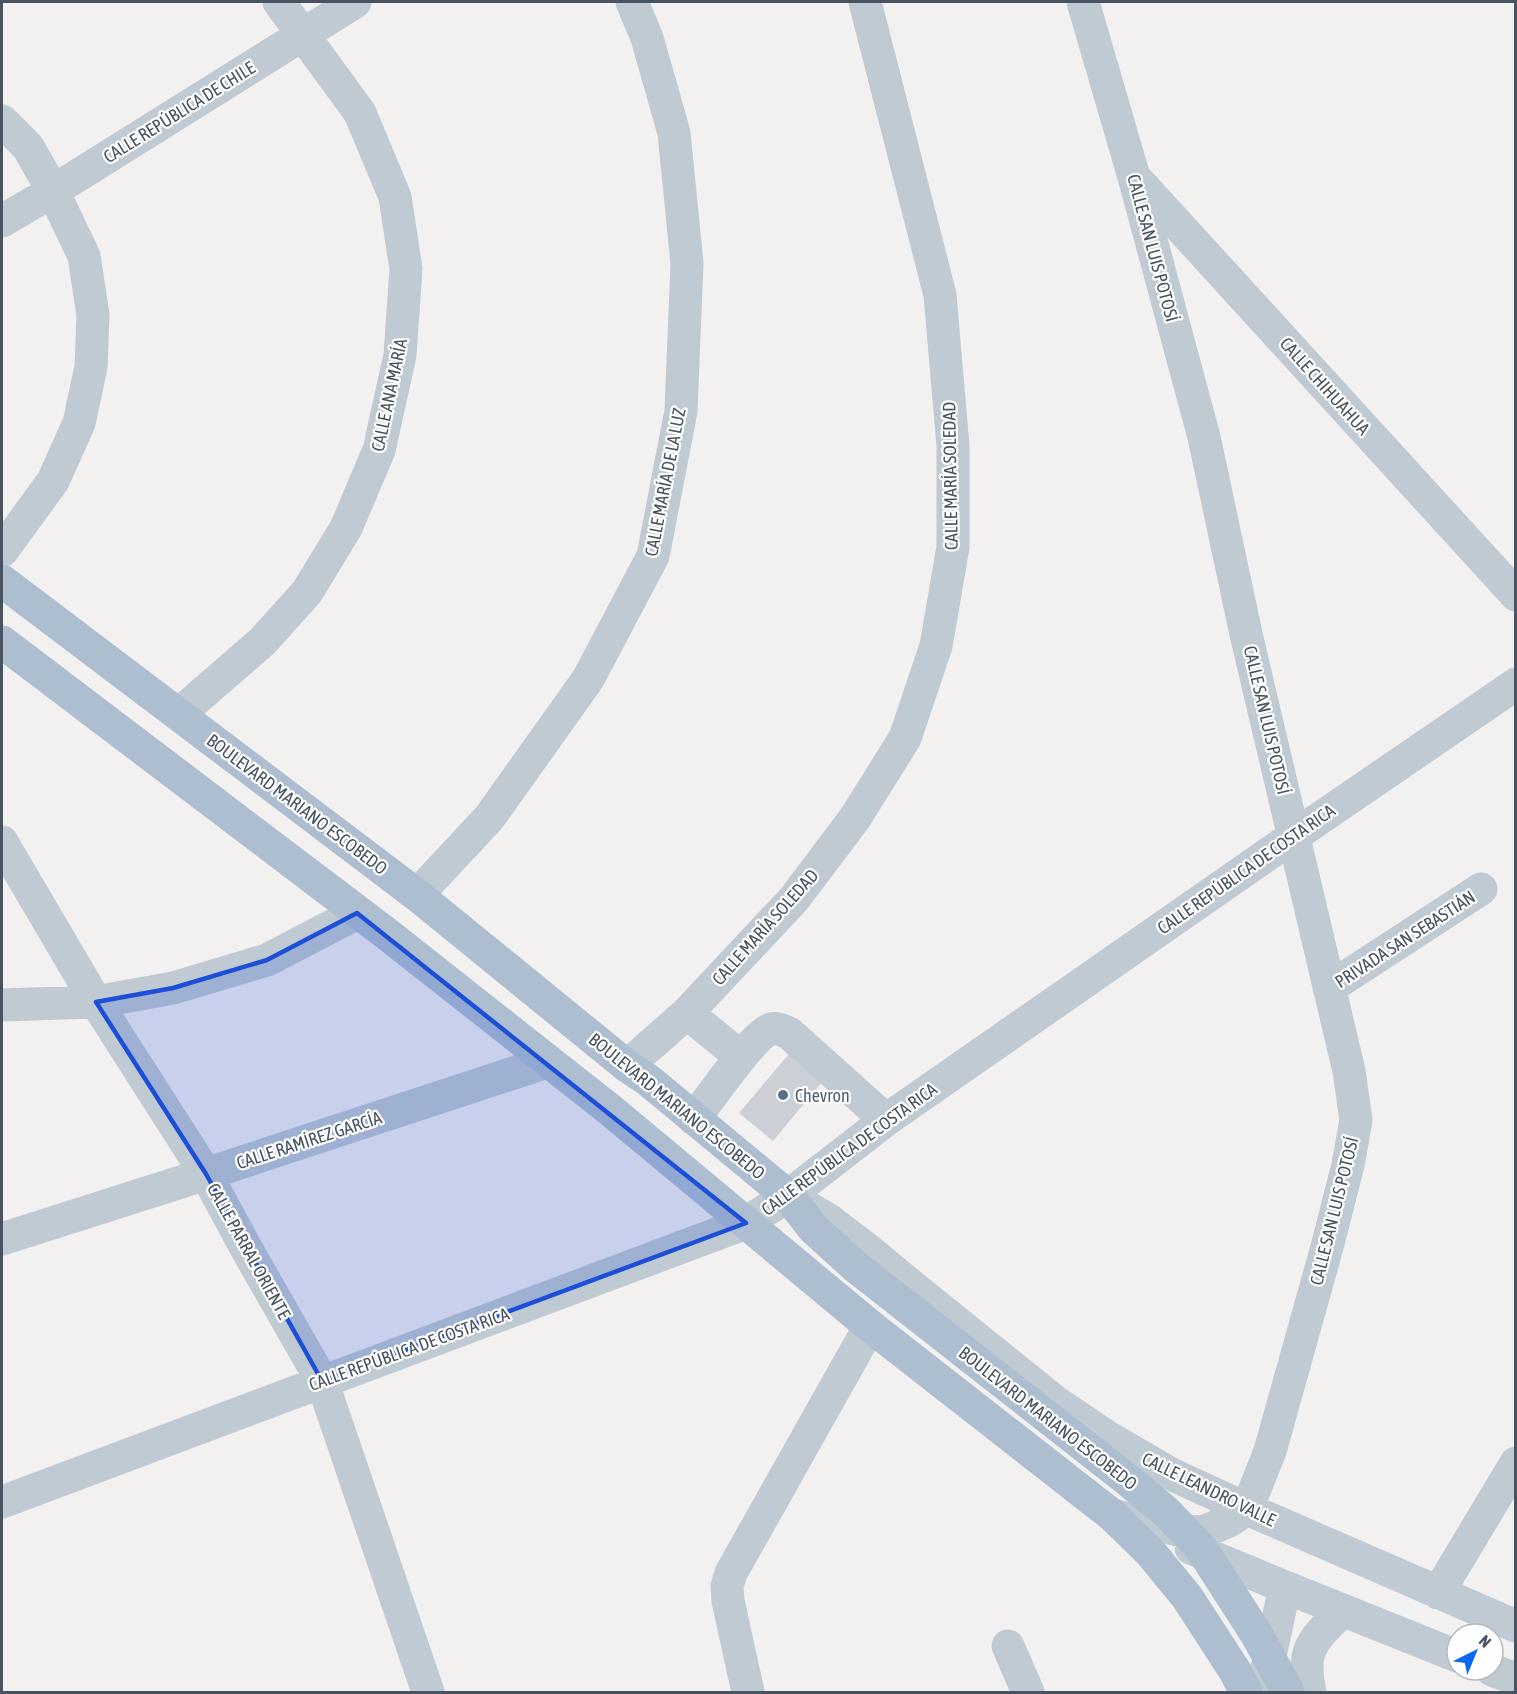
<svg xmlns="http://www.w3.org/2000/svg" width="1517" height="1694" font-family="'Asap Condensed',sans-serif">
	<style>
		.building { fill: #cccfd6 }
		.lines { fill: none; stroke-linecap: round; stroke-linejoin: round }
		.minor { stroke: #c0cad3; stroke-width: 33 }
		.major { stroke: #aebed1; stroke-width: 33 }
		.major-bridge { stroke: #aebed1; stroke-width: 33 }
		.marked { fill: #1d4ed8; fill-opacity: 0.2; stroke: #1d4ed8; stroke-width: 4.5; stroke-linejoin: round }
		.service-dot { fill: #5c6f8a; stroke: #fff; stroke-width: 2 }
		.labels { text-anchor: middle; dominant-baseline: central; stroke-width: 4.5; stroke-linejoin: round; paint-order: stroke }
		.street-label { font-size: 18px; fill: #475360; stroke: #fff }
		.service-label { font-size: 18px; fill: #4e5e75; stroke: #fff; text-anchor: start }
	</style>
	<rect width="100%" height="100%" fill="#f3f0f0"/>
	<path class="building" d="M 794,1048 L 827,1076 L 773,1141 L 739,1113 Z"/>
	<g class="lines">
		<path class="minor" d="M 1083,2 L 1134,177 L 1204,437 L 1246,634 L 1349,1071 L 1356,1120 L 1348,1165 L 1327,1247 L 1270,1451 L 1247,1509 L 1229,1521 L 1203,1532 L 1182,1531 L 1112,1515
			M 2,121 L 28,147 L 53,191 L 84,256 L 93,315 L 91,367 L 79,423 L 53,481 L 2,551
			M 1139,182 L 1516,595
			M 2,221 L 53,191 L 355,2
			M 179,714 L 263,641 L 307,592 L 346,528 L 379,450 L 400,355 L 406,269 L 395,197 L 360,113 L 279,2
			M 2,842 L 96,1002 L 206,1174 L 246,1248 L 322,1381 L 428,1692
			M 417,895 L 489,818 L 588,679 L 653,556 L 681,411 L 687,263 L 674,133 L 647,38 L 632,2
			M 1329,988 L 1481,889
			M 2,1005 L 96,1002 L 173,988 L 267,960 L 357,913
			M 687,1013 L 741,1057
			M 627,1066 L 687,1013 L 794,899 L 855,818 L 905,738 L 936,646 L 953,547 L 953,446 L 940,295 L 865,2
			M 694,1119 C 707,1102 754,1034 771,1029 C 777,1027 783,1031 789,1033 L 886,1120
			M 790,1197 L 829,1220 L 867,1249 L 914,1288 L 1057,1403 L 1106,1436 L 1171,1474 L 1247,1509 L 1516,1626
			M 2,1239 L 206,1174 L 547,1062
			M 2,1502 L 746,1223 L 788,1196 L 886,1120 L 1294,836 L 1516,684
			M 1191,1548 L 1285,1587 L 1457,1656
			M 1438,1593 L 1516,1463
			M 1008,1646 L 1028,1692
			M 1492,1670 L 1516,1679
			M 748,1692 L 728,1601 L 727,1586 L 731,1573 L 870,1326
			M 1257,1692 L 1268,1665 L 1285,1587
			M 1310,1692 C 1300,1649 1314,1639 1343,1610"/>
		<path class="major" d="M 2,581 L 417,895 L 627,1066 L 648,1080 L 788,1196 L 814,1229 L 856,1267
			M 2,642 L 387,934 L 609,1109 L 870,1326 L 1112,1515 L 1150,1552 L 1187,1597 L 1235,1671 L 1246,1692"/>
		<path class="major-bridge" d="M 856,1267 L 1129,1481 L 1166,1512 L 1201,1548 L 1257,1635 L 1288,1692"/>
	</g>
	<path class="marked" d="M 357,913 L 746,1223 L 322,1381 L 206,1174 L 96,1002 L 173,988 L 267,960 Z"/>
	<circle class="service-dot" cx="783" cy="1095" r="6"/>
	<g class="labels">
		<g class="street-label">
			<text transform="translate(179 112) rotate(-32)">CALLE REPÚBLICA DE CHILE</text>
			<text transform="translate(1153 248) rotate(75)">CALLE SAN LUIS POTOSÍ</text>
			<text transform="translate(1325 386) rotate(48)">CALLE CHIHUAHUA</text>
			<text transform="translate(389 395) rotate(-78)">CALLE ANA MARÍA</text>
			<text transform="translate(950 476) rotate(-91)">CALLE MARÍA SOLEDAD</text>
			<text transform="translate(665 482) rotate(-79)">CALLE MARÍA DE LA LUZ</text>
			<text transform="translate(1267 720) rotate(77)">CALLE SAN LUIS POTOSÍ</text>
			<text transform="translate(297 804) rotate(37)">BOULEVARD MARIANO ESCOBEDO</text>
			<text transform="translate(1246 869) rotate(-35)">CALLE REPÚBLICA DE COSTA RICA</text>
			<text transform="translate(765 927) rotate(-48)">CALLE MARÍA SOLEDAD</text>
			<text transform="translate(1405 939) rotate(-33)">PRIVADA SAN SEBASTIÁN</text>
			<text transform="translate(677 1106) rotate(39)">BOULEVARD MARIANO ESCOBEDO</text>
			<text transform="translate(309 1140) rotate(-18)">CALLE RAMÍREZ GARCÍA</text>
			<text transform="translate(849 1149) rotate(-36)">CALLE REPÚBLICA DE COSTA RICA</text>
			<text transform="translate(1334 1211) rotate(-76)">CALLE SAN LUIS POTOSÍ</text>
			<text transform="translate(249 1251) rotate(61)">CALLE PARRAL ORIENTE</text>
			<text transform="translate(409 1349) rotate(-20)">CALLE REPÚBLICA DE COSTA RICA</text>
			<text transform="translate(1048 1418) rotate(38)">BOULEVARD MARIANO ESCOBEDO</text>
			<text transform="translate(1209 1489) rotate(26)">CALLE LEANDRO VALLE</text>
		</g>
		<g class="service-label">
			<text x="795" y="1095">Chevron</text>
		</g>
	</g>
	<rect width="1517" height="1694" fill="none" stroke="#475360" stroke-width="6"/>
	<g transform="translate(1475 1652) rotate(43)"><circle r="28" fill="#ffffff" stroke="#b5babf" stroke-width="1.5"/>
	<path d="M0-4.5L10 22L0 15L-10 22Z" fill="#0a67f4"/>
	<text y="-9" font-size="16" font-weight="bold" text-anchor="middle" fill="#475360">N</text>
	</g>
</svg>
